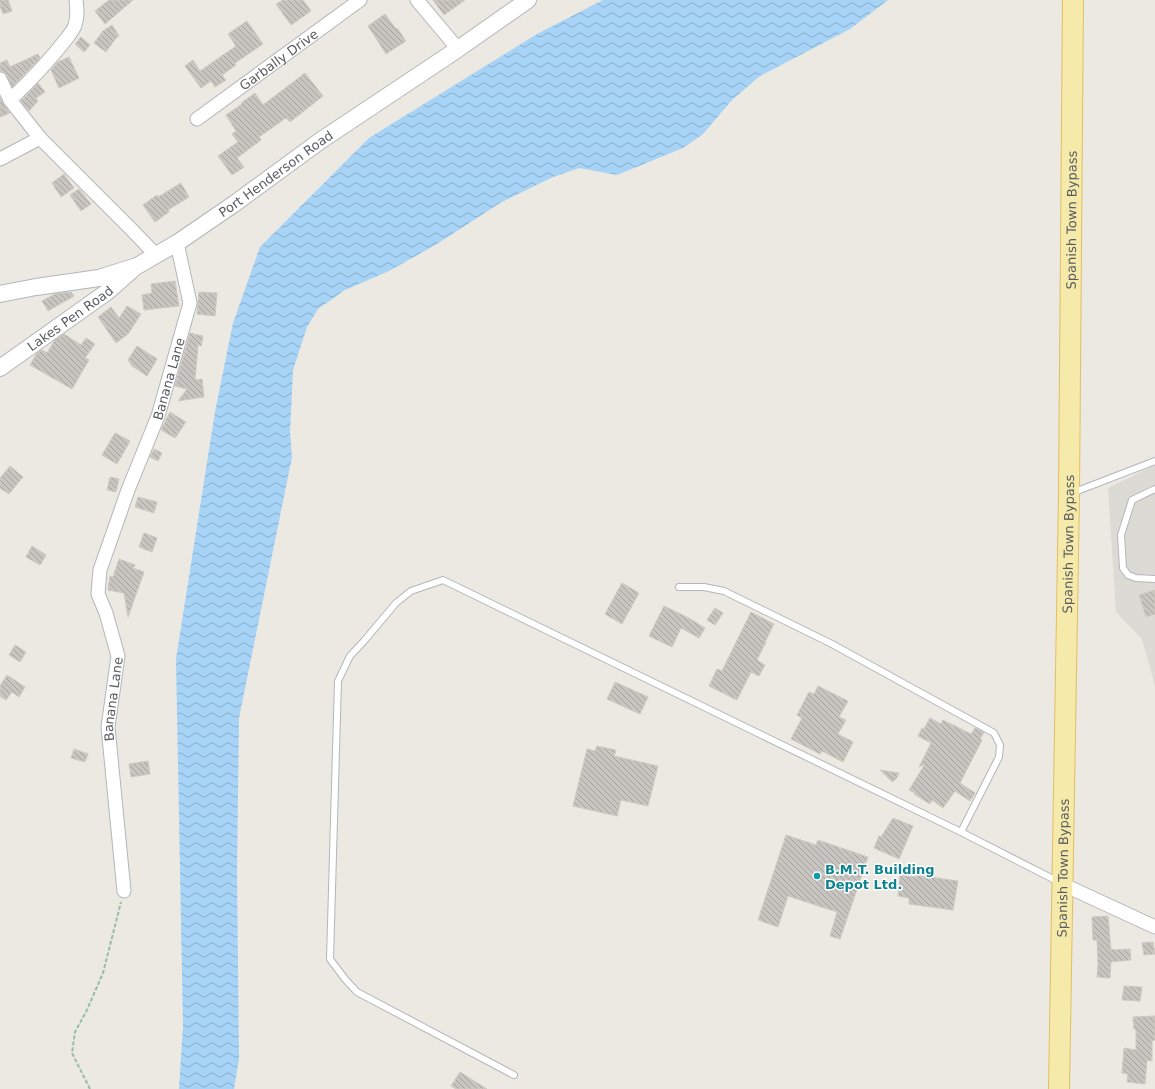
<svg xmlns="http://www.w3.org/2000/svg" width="1155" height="1089" font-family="'DejaVu Sans',sans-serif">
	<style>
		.industrial { fill: #dcdad5 }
		.water { fill: url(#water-waves) }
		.building { fill: url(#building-back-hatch); stroke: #cfcac0 }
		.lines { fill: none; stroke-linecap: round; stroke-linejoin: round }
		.service-casing { stroke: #b3b6ba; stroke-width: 8 }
		.minor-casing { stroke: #b3b6ba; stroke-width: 15 }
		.tertiary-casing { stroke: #b3b6ba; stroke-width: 18 }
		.primary-casing { stroke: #e2bf62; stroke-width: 22 }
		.path { stroke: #98bea3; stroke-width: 2; stroke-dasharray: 4 2; stroke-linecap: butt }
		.service { stroke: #fff; stroke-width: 6 }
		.minor { stroke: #fff; stroke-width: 13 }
		.tertiary { stroke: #fff; stroke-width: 16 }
		.primary { stroke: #f6eaaa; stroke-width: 20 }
		.culture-dot { fill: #0f9aa8; stroke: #fff; stroke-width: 1.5 }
		.labels { text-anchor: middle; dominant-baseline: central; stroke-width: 3; stroke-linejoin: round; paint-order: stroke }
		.street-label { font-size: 13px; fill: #595c60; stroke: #fff }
		.culture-label { font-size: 13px; font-weight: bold; fill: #0d838f; stroke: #fff; text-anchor: start }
	</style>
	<defs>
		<pattern id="water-waves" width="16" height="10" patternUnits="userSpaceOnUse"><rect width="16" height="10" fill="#a6d3f6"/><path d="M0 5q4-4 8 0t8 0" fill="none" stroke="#8aaecb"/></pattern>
		<pattern id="building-back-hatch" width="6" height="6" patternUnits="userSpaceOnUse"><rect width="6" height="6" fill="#c8c5c0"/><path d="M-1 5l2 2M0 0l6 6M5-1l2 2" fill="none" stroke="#a5a39f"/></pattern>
	</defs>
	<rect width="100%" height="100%" fill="#ebe9e1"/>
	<path class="industrial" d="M 1155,465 L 1155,686 L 1142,639 L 1116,612 L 1108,488 Z"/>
	<path class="water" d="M 603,0 L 888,0 L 850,29 L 760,76 L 732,100 L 703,134 L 683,148 L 617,175 L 579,168 L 553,177 L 500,203 L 437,244 L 389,271 L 345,290 L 318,309 L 307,327 L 293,370 L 290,432 L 292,457 L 239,718 L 237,872 L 239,1059 L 234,1089 L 179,1089 L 183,1026 L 176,659 L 215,412 L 233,323 L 260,247 L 369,138 L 537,34 Z"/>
	<path class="building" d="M 0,0 L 8,0 L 12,11 L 3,14 L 0,6 Z
		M 109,0 L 133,0 L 105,24 L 95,11 Z
		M 283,0 L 303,0 L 311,11 L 291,25 L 276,4 Z
		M 433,0 L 465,0 L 444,15 Z
		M 385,14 L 396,29 L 397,28 L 406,41 L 386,54 L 368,26 Z
		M 247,21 L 263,44 L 235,63 L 236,65 L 222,75 L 226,80 L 215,87 L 211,81 L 201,88 L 185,66 L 193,60 L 200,71 L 236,46 L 228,34 Z
		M 112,25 L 119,36 L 116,38 L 106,52 L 94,43 L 103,31 Z
		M 81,37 L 90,45 L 84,52 L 75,44 Z
		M 38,54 L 40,58 L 12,87 L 7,75 L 4,72 L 0,71 L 0,63 L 7,60 L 10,67 Z
		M 69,57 L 79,78 L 59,88 L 51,70 L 58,62 Z
		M 305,73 L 323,96 L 290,122 L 286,118 L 259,137 L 261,140 L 237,158 L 244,167 L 232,175 L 218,156 L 238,142 L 232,134 L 236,131 L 226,115 L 242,104 L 241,103 L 255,93 L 263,105 Z
		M 38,83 L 45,92 L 36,98 L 38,101 L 29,111 L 21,101 Z
		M 0,98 L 4,105 L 10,113 L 0,117 Z
		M 64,174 L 74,188 L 61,197 L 52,183 Z
		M 181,183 L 189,197 L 168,210 L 169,212 L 155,222 L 143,205 L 157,195 L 158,197 Z
		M 79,189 L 91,204 L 81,211 L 70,195 Z
		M 175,281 L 179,306 L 144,310 L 142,295 L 152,293 L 151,284 Z
		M 71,292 L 74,296 L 48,311 L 42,301 L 55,294 Z
		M 199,292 L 217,293 L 215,316 L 197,314 Z
		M 127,306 L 141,314 L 128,334 L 116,343 L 98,317 L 111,307 L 119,318 Z
		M 190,333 L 203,336 L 201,346 L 198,345 L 195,380 L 202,379 L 204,397 L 178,401 L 187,389 L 175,386 Z
		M 64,334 L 81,345 L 86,338 L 95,344 L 85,358 L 89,360 L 72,389 L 30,365 L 37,353 L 42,350 L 47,353 L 55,340 Z
		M 137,346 L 157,359 L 147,376 L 132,366 L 128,360 Z
		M 170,412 L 186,422 L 175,438 L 161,430 Z
		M 115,433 L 130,441 L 117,464 L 102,455 Z
		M 154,449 L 162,453 L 158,461 L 150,457 Z
		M 10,466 L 23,477 L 9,494 L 0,488 L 0,478 Z
		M 110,477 L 119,479 L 116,492 L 107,490 Z
		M 138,497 L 157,502 L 154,513 L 135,507 Z
		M 144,533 L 157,538 L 152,552 L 139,547 Z
		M 32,546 L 46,555 L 40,565 L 26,557 Z
		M 119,559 L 135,565 L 133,568 L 144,572 L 128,617 L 124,593 L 108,590 L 110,576 L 113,577 Z
		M 622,583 L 639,593 L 622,624 L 605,614 Z
		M 1155,590 L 1155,614 L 1146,617 L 1139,595 Z
		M 664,606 L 687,617 L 705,628 L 699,638 L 681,628 L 672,647 L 649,636 Z
		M 715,608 L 723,613 L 715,625 L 707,620 Z
		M 751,612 L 774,624 L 765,642 L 766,642 L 757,660 L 765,665 L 759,676 L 751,672 L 737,700 L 709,686 L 717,669 L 722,671 Z
		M 15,645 L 26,652 L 20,662 L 9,655 Z
		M 7,675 L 25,687 L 19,697 L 12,692 L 6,700 L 0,696 L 0,686 Z
		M 615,682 L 648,697 L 640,714 L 607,699 Z
		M 818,686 L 848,701 L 839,717 L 846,720 L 838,734 L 853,742 L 843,762 L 822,751 L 820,754 L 791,739 L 802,718 L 797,715 L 809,692 L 814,694 Z
		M 930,718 L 941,724 L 943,720 L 971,734 L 975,728 L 984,732 L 980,739 L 982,740 L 960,783 L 975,793 L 970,801 L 955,791 L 943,808 L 932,800 L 930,804 L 914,794 L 915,793 L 909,790 L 925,764 L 919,767 L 931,743 L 918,736 L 922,728 L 924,729 Z
		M 597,746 L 616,750 L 614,756 L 658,766 L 648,806 L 621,800 L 617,816 L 573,806 L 587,749 L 595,751 Z
		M 74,749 L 88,754 L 85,762 L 71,758 Z
		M 148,761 L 150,774 L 131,777 L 129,764 Z
		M 880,770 L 899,773 L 896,779 L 892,782 Z
		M 893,818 L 913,826 L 899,859 L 874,848 L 879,836 L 881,837 Z
		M 786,835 L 816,845 L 818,840 L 868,857 L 840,939 L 830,936 L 837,912 L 788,896 L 778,927 L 758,920 Z
		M 900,875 L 916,877 L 916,875 L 958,881 L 953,910 L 909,904 L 909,898 L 898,896 Z
		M 1108,916 L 1111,950 L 1112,949 L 1113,950 L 1130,949 L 1131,960 L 1111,962 L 1110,978 L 1097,977 L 1098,965 L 1097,940 L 1093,940 L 1092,917 Z
		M 1153,942 L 1155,954 L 1144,955 L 1142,943 Z
		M 1124,986 L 1142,987 L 1140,1001 L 1122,1000 Z
		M 1155,1016 L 1155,1040 L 1152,1041 L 1152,1061 L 1147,1060 L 1145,1084 L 1127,1082 L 1128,1074 L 1122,1073 L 1124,1048 L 1136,1050 L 1136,1029 L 1134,1029 L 1133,1017 Z
		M 460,1072 L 487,1089 L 456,1089 L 451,1086 Z"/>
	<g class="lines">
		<g class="service-casing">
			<path id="service" d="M 1155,489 L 1132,500 L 1121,535 L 1123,568 L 1128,575 L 1136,578 L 1155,579
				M 1072,493 L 1155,461
				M 679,587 L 704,587 L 724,591 L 832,644 L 994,733 L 1000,745 L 999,757 L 961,832
				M 514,1075 L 357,992 L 345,979 L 330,959 L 338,681 L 350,656 L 364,641 L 396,603 L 411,591 L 443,580 L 961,832 L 1059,882"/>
		</g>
		<g class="minor-casing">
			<g id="minor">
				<path d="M 417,0 L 458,49"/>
				<path d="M 0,79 L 10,100 L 40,138 L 130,228 L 156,255"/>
				<path d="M 10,100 C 30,81 50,60 67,38 C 70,34 74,29 75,25 C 78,16 77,9 76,0"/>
				<path id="s1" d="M 197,119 L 360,0"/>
				<path d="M 0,159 L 40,138"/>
				<path d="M 1062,884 L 1155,927"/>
				<path id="s2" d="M 124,891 L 108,727 L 118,656 L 106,613 L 98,594 L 100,570 L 128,490 L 158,416 L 190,303 L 177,243"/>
			</g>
		</g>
		<g class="tertiary-casing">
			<g id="tertiary">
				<path id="s3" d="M 0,294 L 36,287 L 99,278 L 137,266 L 177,243 L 234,204 L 320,141 L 458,49 L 528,0"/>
				<path id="s4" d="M 0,368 L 107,292 L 132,270"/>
			</g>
		</g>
		<g class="primary-casing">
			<g id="primary">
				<path id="s5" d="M 1059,1089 L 1069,494 L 1073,0"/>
			</g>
		</g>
		<path class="path" d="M 90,1089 L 72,1053 L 75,1032 L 86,1012 L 103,973 L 121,902"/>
		<use href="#service" class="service"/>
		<use href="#minor" class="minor"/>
		<use href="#tertiary" class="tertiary"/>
		<use href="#primary" class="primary"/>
	</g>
	<circle class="culture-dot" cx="817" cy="876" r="4"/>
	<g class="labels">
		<g class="street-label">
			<text stroke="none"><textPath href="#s1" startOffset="101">Garbally Drive</textPath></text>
			<text stroke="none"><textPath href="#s3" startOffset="307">Port Henderson Road</textPath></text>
			<text stroke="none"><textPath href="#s5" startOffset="869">Spanish Town Bypass</textPath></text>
			<text stroke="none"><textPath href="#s4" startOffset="86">Lakes Pen Road</textPath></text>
			<text stroke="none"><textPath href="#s2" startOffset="529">Banana Lane</textPath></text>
			<text stroke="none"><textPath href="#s5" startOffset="545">Spanish Town Bypass</textPath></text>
			<text stroke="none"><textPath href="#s2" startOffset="193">Banana Lane</textPath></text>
			<text stroke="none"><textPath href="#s5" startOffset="221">Spanish Town Bypass</textPath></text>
		</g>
		<g class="culture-label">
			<text x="825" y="869">B.M.T. Building<tspan x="825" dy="15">Depot Ltd.</tspan></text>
		</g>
	</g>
</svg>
